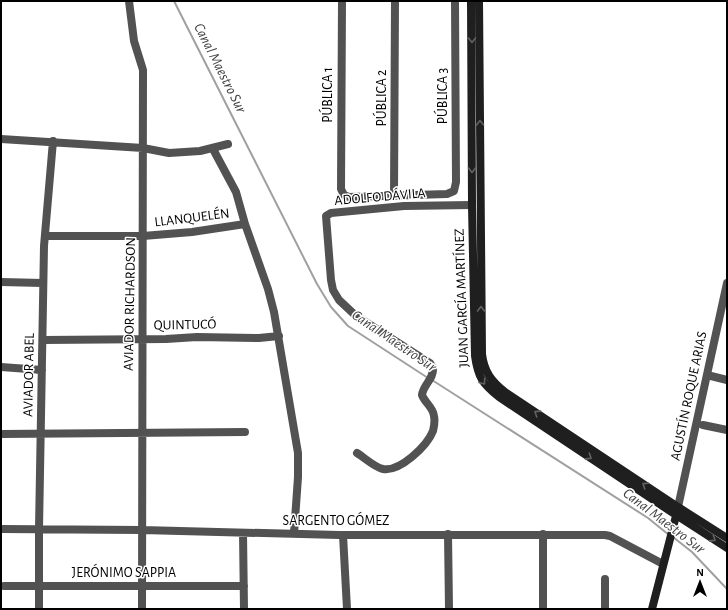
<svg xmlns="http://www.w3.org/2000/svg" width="728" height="610" font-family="'Alegreya Sans',sans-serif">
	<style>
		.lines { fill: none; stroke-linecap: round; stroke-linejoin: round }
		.stream { stroke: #a0a0a0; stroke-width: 2 }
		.street { stroke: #525252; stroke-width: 8 }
		.secondary { stroke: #1f1f1f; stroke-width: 8 }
		.oneway { stroke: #626262 }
		.labels { text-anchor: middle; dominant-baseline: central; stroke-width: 3; stroke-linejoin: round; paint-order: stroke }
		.street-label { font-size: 14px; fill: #000; stroke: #fff }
		.water-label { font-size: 15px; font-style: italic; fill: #414141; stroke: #fff }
	</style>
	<rect width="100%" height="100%" fill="#fff"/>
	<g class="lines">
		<path class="stream" d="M 174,1 L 317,284 L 331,307 L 348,326 L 428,378
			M 432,380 L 648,518 L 669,535
			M 673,537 L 692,552 L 727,589"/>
		<path class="street" d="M 129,1 L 134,41 L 143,70 L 142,609
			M 342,1 L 341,189 L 344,195 L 349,197 L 447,194 L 454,191 L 456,182 L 455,1
			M 1,139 L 143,148 L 169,153 L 200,151 L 228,144
			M 213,149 L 236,192 L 245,224 L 268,289 L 274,312 L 298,453 L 298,477 L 294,534
			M 394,196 L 395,1
			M 45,236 L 143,236 L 192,232 L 245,224
			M 1,282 L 43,283
			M 43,340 L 166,339 L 197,337 L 259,338 L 279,336
			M 1,367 L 42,370
			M 707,375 L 727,380
			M 703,425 L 727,430
			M 1,434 L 245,432
			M 357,453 C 365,458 374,467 383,469 C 400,472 427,446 433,431 C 434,427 435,421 434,416 C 433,407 425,403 422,395 C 423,385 434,379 433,368 L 430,363 L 355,315 L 339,300 L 333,290 L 331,280 L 326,216 L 331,213 L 404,206 L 472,205
			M 678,507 L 727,283
			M 1,529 L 142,530 L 339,535 L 605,535 L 610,536 L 663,564
			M 243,533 L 244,609
			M 448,534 L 449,609
			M 543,534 L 543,609
			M 343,535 L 347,609
			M 4,586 L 244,586
			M 39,609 L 39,529 L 44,246 L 53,141
			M 605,609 L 605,579"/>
		<path class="secondary" d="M 471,1 L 472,205 L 475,356 C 478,378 483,384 499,397 L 676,515 L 727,548
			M 479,1 L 482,354 C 484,372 492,382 505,392 L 678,507 L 727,538
			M 652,609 L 677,512"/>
	</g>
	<defs><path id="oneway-chevron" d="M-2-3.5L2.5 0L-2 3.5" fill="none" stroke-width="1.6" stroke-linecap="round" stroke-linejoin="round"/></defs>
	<g class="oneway">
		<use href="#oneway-chevron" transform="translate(472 40) rotate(90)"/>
		<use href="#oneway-chevron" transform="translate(480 123) rotate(-91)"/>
		<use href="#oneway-chevron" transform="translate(472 170) rotate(90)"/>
		<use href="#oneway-chevron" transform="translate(481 309) rotate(-91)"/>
		<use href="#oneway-chevron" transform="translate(483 382) rotate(54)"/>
		<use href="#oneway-chevron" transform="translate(537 413) rotate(-147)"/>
		<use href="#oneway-chevron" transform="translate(589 457) rotate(33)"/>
		<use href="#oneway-chevron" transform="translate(645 485) rotate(-146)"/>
		<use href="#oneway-chevron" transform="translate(713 539) rotate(33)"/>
	</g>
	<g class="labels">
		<g class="street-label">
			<text transform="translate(328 95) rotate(-90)">PÚBLICA 1</text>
			<text transform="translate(443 96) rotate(-90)">PÚBLICA 3</text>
			<text transform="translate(382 98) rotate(-90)">PÚBLICA 2</text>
			<text transform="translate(380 197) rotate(-5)">ADOLFO DÁVILA</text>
			<text transform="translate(192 218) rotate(-7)">LLANQUELÉN</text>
			<text transform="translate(462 298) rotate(-92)">JUAN GARCÍA MARTÍNEZ</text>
			<text transform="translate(130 304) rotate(-89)">AVIADOR RICHARDSON</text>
			<text transform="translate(185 325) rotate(-1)">QUINTUCÓ</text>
			<text transform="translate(29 375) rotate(-89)">AVIADOR ABEL</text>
			<text transform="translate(689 396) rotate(-78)">AGUSTÍN ROQUE ARIAS</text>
			<text x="336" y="521">SARGENTO GÓMEZ</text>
			<text x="124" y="573">JERÓNIMO SAPPIA</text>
		</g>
		<g class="water-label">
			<text transform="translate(220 68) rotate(63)">Canal Maestro Sur</text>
			<text transform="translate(394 341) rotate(34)">Canal Maestro Sur</text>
			<text transform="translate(664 521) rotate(37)">Canal Maestro Sur</text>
		</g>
	</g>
	<rect width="728" height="610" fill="none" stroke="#000000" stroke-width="4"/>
	<g transform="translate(700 582)" stroke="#ffffff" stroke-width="3" paint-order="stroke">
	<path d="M0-3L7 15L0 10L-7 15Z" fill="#000000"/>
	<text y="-6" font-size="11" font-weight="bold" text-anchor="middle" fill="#000000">N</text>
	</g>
</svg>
